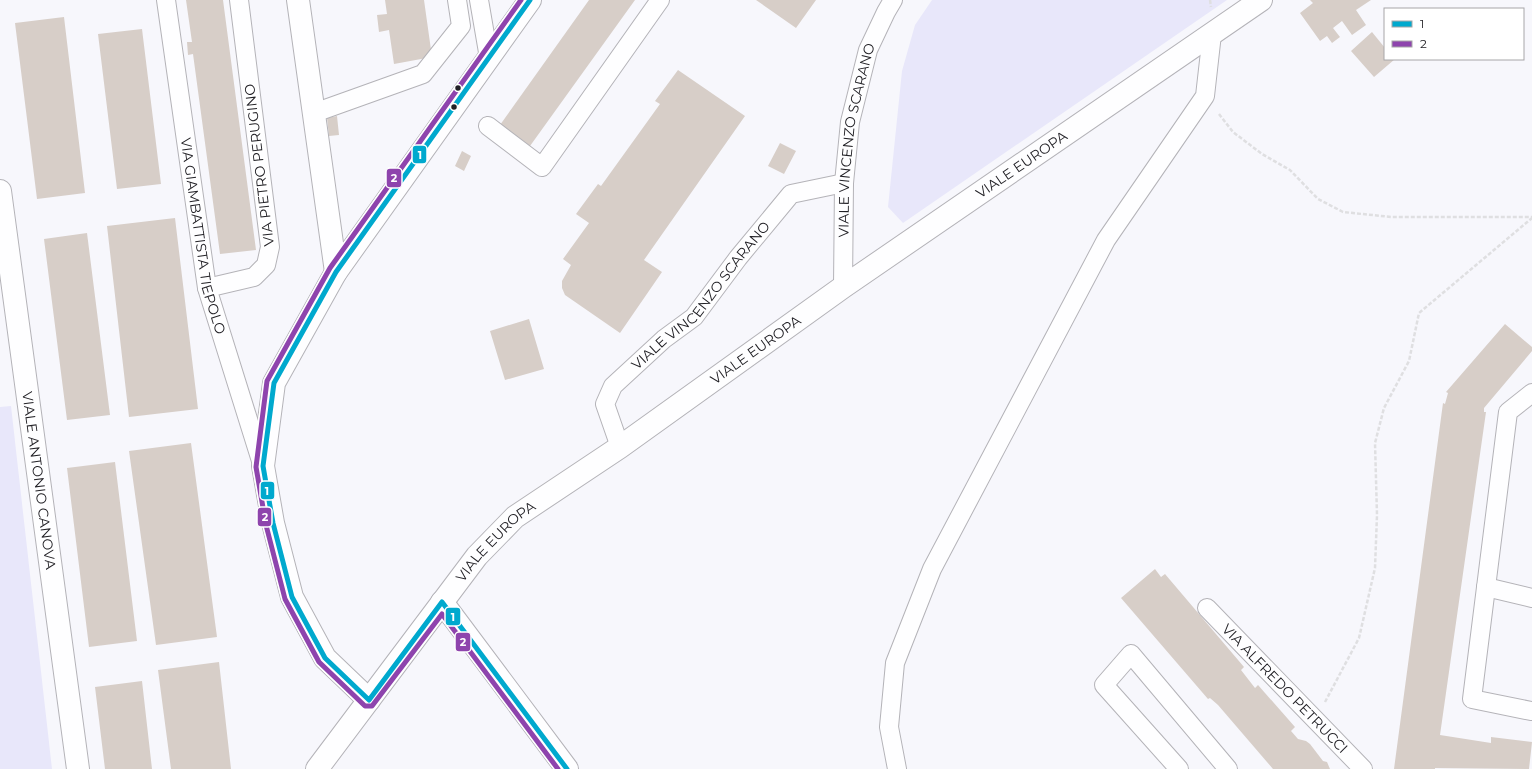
<svg xmlns="http://www.w3.org/2000/svg" width="1532" height="769" font-family="Montserrat,sans-serif">
	<style>
		.green { fill: #e8e7fa }
		.building { fill: #d7cec8 }
		.lines { fill: none; stroke-linecap: round; stroke-linejoin: round }
		.minor-casing { stroke: #b4b3b8; stroke-width: 20 }
		.tertiary-casing { stroke: #b4b3b8; stroke-width: 24 }
		.path { stroke: #dfdfe1; stroke-width: 2.5; stroke-dasharray: 4 2; stroke-linecap: butt }
		.minor { stroke: #fefeff; stroke-width: 18 }
		.tertiary { stroke: #fefeff; stroke-width: 22 }
		.bus-1-casing { stroke: #fff; stroke-width: 8 }
		.bus-2-casing { stroke: #fff; stroke-width: 8 }
		.bus-1 { stroke: #00a9ce; stroke-width: 5 }
		.bus-2 { stroke: #8e44ad; stroke-width: 5 }
		.bus-dot { fill: #222126; stroke: #fff; stroke-width: 1.5 }
		.labels { text-anchor: middle; dominant-baseline: central; stroke-width: 3; stroke-linejoin: round; paint-order: stroke }
		.street-label { font-size: 14px; fill: #222126; stroke: #fff }
		.line-badge { stroke: #fff; stroke-width: 1.5 }
		.badge-label { font-size: 11px; text-anchor: middle; font-weight: bold; fill: #fff }
	</style>
	<rect width="100%" height="100%" fill="#f7f7fc"/>
	<path class="green" d="M 932,0 L 1227,0 L 903,223 L 888,207 L 902,71 L 915,25 Z
		M 11,406 L 52,769 L 0,769 L 0,407 Z"/>
	<path class="building" d="M 186,0 L 223,0 L 256,250 L 220,254 L 193,54 L 188,55 L 187,42 L 192,42 Z
		M 385,0 L 424,0 L 432,57 L 394,64 L 389,30 L 379,32 L 377,15 L 387,14 Z
		M 589,0 L 635,0 L 530,146 L 500,125 Z
		M 756,0 L 816,0 L 796,28 Z
		M 1310,0 L 1371,0 L 1356,10 L 1366,25 L 1352,35 L 1342,21 L 1333,28 L 1340,37 L 1332,43 L 1327,36 L 1320,41 L 1300,13 L 1313,3 Z
		M 64,17 L 85,193 L 37,199 L 15,23 Z
		M 142,29 L 161,184 L 117,189 L 98,34 Z
		M 1372,32 L 1385,48 L 1385,59 L 1395,59 L 1374,77 L 1351,51 Z
		M 678,70 L 745,116 L 644,260 L 662,272 L 620,333 L 565,295 L 562,288 L 562,281 L 571,265 L 563,259 L 589,223 L 576,214 L 598,184 L 601,186 L 660,104 L 655,101 Z
		M 337,116 L 339,135 L 329,136 L 327,118 Z
		M 780,143 L 796,151 L 784,174 L 768,166 Z
		M 462,151 L 471,156 L 464,171 L 455,166 Z
		M 175,218 L 198,409 L 129,417 L 107,226 Z
		M 87,233 L 110,415 L 67,420 L 44,239 Z
		M 529,319 L 544,369 L 505,380 L 490,331 Z
		M 1505,324 L 1532,347 L 1532,351 L 1484,408 L 1484,412 L 1486,412 L 1440,735 L 1491,743 L 1491,737 L 1532,742 L 1529,769 L 1435,768 L 1435,769 L 1394,769 L 1443,403 L 1445,404 L 1448,393 L 1446,392 Z
		M 191,443 L 217,637 L 156,645 L 129,451 Z
		M 115,462 L 137,641 L 89,647 L 67,468 Z
		M 1155,569 L 1161,577 L 1165,574 L 1244,667 L 1241,670 L 1255,688 L 1258,685 L 1295,727 L 1291,731 L 1298,739 L 1306,741 L 1310,744 L 1323,761 L 1327,762 L 1330,769 L 1273,769 L 1218,705 L 1210,698 L 1208,699 L 1121,598 Z
		M 219,662 L 231,769 L 171,769 L 158,670 Z
		M 142,681 L 152,769 L 105,769 L 95,687 Z"/>
	<g class="lines">
		<g class="minor-casing">
			<g id="minor">
				<path id="s1" d="M 166,0 L 207,288 L 262,464"/>
				<path d="M 479,0 L 489,58"/>
				<path d="M 314,113 L 423,74 L 461,26 L 457,0"/>
				<path d="M 488,126 L 542,167 L 660,0"/>
				<path id="s2" d="M 843,287 L 844,183 L 850,122 L 868,50 L 886,12 L 893,0"/>
				<path d="M 207,288 L 254,277 L 266,265 L 270,247 L 239,0"/>
				<path id="s3" d="M 620,447 L 605,404 L 613,386 L 664,339 L 694,317 L 738,258 L 791,194 L 844,183"/>
				<path d="M 1486,587 L 1532,598"/>
				<path id="s4" d="M 1207,608 L 1363,769"/>
				<path d="M 1531,711 L 1472,699 L 1508,412 L 1532,393"/>
				<path d="M 897,769 L 889,727 L 895,663 L 932,569 L 1106,240 L 1205,96 L 1212,34"/>
				<path d="M 1179,769 L 1104,685 L 1131,654 L 1228,769"/>
			</g>
		</g>
		<g class="tertiary-casing">
			<g id="tertiary">
				<path d="M 298,0 L 336,272"/>
				<path id="s5" d="M 0,191 L 78,769"/>
				<path d="M 442,602 L 567,769"/>
				<path d="M 369,700 L 325,658 L 292,597 L 273,523 L 263,466 L 274,383 L 336,272 L 530,0"/>
				<path id="s6" d="M 317,769 L 477,556 L 515,517 L 620,447 L 843,287 L 1261,0"/>
			</g>
		</g>
		<path class="path" d="M 1210,0 L 1211,7
			M 1219,114 L 1233,132 L 1262,154 L 1290,170 L 1318,199 L 1343,212 L 1391,217 L 1532,217
			M 1325,702 L 1359,638 L 1375,568 L 1377,515 L 1375,443 L 1384,408 L 1409,361 L 1419,313 L 1532,218"/>
		<use href="#minor" class="minor"/>
		<use href="#tertiary" class="tertiary"/>
		<g class="bus-1-casing">
			<path id="bus-1" d="M 530,0 L 336,272 L 274,383 L 263,466 L 273,523 L 292,597 L 325,658 L 369,700 L 442,602 L 567,769"/>
		</g>
		<g class="bus-2-casing">
			<path id="bus-2" d="M 521,0 L 330,268 L 267,381 L 256,467 L 266,525 L 285,599 L 319,662 L 365,706 L 372,706 L 442,614 L 558,769"/>
		</g>
		<use href="#bus-1" class="bus-1"/>
		<use href="#bus-2" class="bus-2"/>
	</g>
	<g class="bus-dot">
		<circle cx="458" cy="88" r="3.5"/>
		<circle cx="454" cy="107" r="3.5"/>
	</g>
	<g class="labels">
		<g class="street-label">
			<text stroke="none"><textPath href="#s2" startOffset="148">VIALE VINCENZO SCARANO</textPath></text>
			<text stroke="none"><textPath href="#s6" startOffset="938">VIALE EUROPA</textPath></text>
			<text transform="translate(259 165) rotate(-97)">VIA PIETRO PERUGINO</text>
			<text stroke="none"><textPath href="#s1" startOffset="239">VIA GIAMBATTISTA TIEPOLO</textPath></text>
			<text stroke="none"><textPath href="#s3" startOffset="192">VIALE VINCENZO SCARANO</textPath></text>
			<text stroke="none"><textPath href="#s6" startOffset="614">VIALE EUROPA</textPath></text>
			<text stroke="none"><textPath href="#s5" startOffset="292">VIALE ANTONIO CANOVA</textPath></text>
			<text stroke="none"><textPath href="#s6" startOffset="290">VIALE EUROPA</textPath></text>
			<text stroke="none"><textPath href="#s4" startOffset="112">VIA ALFREDO PETRUCCI</textPath></text>
		</g>
	</g>
	<g class="line-badge">
		<rect x="412" y="145" width="15" height="19" rx="4" fill="#00a9ce"/>
		<rect x="386" y="168" width="16" height="20" rx="4" fill="#8e44ad"/>
		<rect x="260" y="481" width="15" height="19" rx="4" fill="#00a9ce"/>
		<rect x="257" y="507" width="15" height="20" rx="4" fill="#8e44ad"/>
		<rect x="445" y="607" width="16" height="19" rx="4" fill="#00a9ce"/>
		<rect x="455" y="632" width="16" height="20" rx="4" fill="#8e44ad"/>
	</g>
	<g class="badge-label">
		<text x="420" y="159">1</text>
		<text x="394" y="182">2</text>
		<text x="267" y="495">1</text>
		<text x="265" y="521">2</text>
		<text x="453" y="621">1</text>
		<text x="463" y="646">2</text>
	</g>
	<rect x="1384" y="8" width="140" height="52" fill="#ffffff" stroke="#a7a6a8"/>
	<rect x="1392" y="21" width="20" height="6" fill="#00a9ce" stroke="#a7a6a8"/>
	<text x="1420" y="28" font-size="12" fill="#222126">1</text>
	<rect x="1392" y="41" width="20" height="6" fill="#8e44ad" stroke="#a7a6a8"/>
	<text x="1420" y="48" font-size="12" fill="#222126">2</text>
</svg>
